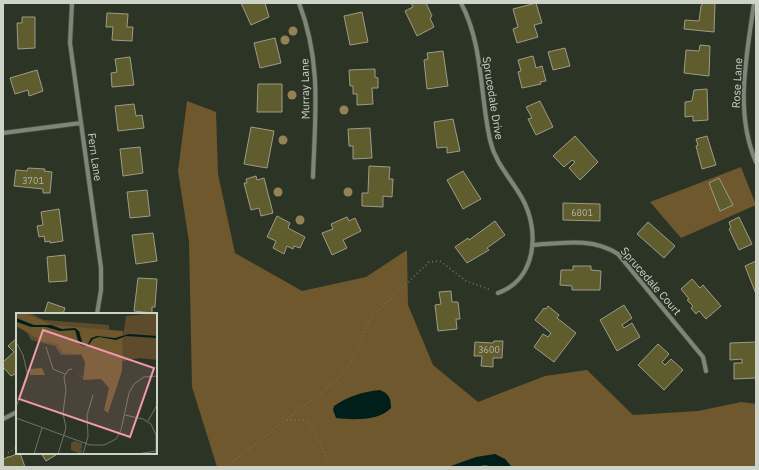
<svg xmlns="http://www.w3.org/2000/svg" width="759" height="470" font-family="'IBM Plex Sans',sans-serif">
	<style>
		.forest { fill: #6f582d }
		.water { fill: #001f1b }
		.building { fill: #5f5c2d; stroke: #9c9c8a }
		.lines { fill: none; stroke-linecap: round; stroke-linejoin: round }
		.street-casing { stroke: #494f43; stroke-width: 5.5 }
		.path { stroke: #676e62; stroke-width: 2; stroke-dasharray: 1 3; stroke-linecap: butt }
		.street { stroke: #7e8777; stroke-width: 4 }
		.tree { fill: #938256 }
		.labels { text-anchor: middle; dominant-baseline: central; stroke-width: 3; stroke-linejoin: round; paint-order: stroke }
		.number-label { font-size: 9px; fill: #b2b5a3 }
		.street-label { font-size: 11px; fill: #ced3ca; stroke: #2c3426 }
		.inset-road { fill: none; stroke: #6d7468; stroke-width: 1 }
		.view { fill: #f29aad; fill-opacity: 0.15; stroke: #f29aad; stroke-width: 2 }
		.inset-edge { fill: none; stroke: #ced3ca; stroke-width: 2 }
	</style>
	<rect width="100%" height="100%" fill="#2c3426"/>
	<path class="forest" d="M 187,101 L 216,112 L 218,174 L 235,253 L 302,291 L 366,277 L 407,250 L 408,305 L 433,365 L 478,402 L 545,376 L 587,370 L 633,415 L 698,411 L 741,402 L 756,404 L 756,467 L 217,467 L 192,387 L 189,242 L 178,171 Z
		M 741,167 L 756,205 L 681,238 L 650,202 Z"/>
	<path class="water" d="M 380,390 C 389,394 391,398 391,408 C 379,421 353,420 336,418 L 333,410 L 334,406 C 349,396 362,392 380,390 Z
		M 495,454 L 505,459 L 512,467 L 494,467 L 485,465 L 475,467 L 448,467 L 476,457 Z"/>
	<path class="building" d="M 241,3 L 265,3 L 269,17 L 251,25 Z
		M 411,3 L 426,3 L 432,16 L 430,18 L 434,27 L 417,36 L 405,11 L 413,7 Z
		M 536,3 L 542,23 L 534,25 L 538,37 L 517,43 L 513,29 L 518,27 L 513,9 Z
		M 703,3 L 715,3 L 714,32 L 684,29 L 685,20 L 699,21 L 701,6 Z
		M 362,12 L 368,42 L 350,45 L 344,16 Z
		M 107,13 L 128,14 L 127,27 L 133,27 L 132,41 L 112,40 L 113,27 L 106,27 Z
		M 22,17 L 35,17 L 35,48 L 18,49 L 17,23 L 22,23 Z
		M 275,38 L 281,63 L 260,68 L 254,43 Z
		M 700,45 L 710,46 L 709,76 L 684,73 L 686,50 L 699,51 Z
		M 565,48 L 570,66 L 553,70 L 548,52 Z
		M 443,51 L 448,86 L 427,89 L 424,60 L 428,59 L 427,53 Z
		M 533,56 L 536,68 L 542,66 L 546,81 L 540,82 L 541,84 L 522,88 L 518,72 L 521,71 L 518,60 Z
		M 130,57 L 134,85 L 112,87 L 111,73 L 117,72 L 115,59 Z
		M 375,69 L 375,77 L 378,78 L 378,88 L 372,88 L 373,104 L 357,105 L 357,94 L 353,94 L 353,86 L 350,86 L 349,70 Z
		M 37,70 L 43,91 L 29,96 L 28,90 L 15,94 L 10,78 Z
		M 258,84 L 282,84 L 282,112 L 257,112 Z
		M 707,89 L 708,120 L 693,121 L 693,116 L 685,117 L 685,102 L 692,101 L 694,90 Z
		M 540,101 L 553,127 L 536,135 L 528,119 L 532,118 L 526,107 Z
		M 134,104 L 136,116 L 142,115 L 144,128 L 118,131 L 115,106 Z
		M 453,119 L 460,151 L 447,153 L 447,147 L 437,148 L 434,122 Z
		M 251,127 L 274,131 L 267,168 L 244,164 Z
		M 370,128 L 372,158 L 353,159 L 353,146 L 349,146 L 348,129 Z
		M 575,136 L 598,162 L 580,180 L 569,168 L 575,162 L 572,160 L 564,167 L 553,156 Z
		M 707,136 L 716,165 L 702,169 L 696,146 L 698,145 L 696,139 Z
		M 140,147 L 143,173 L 123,176 L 120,149 Z
		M 369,166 L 390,167 L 389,179 L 393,179 L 392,197 L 383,196 L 383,207 L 362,206 L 362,193 L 368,193 Z
		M 28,168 L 45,169 L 44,171 L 52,172 L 50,193 L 43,193 L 43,189 L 14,186 L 16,170 L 27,171 Z
		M 463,171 L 481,199 L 463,209 L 447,180 Z
		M 256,176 L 257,180 L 264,178 L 273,213 L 261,216 L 259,208 L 251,210 L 244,183 L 247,183 L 246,179 Z
		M 719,178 L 733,205 L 720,211 L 709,183 Z
		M 147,190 L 150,216 L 130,218 L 127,192 Z
		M 563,203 L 600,204 L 600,221 L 563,220 Z
		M 59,209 L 63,241 L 50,243 L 50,241 L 45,242 L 44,236 L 39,237 L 37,226 L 43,225 L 41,212 Z
		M 277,216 L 290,223 L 288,228 L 305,237 L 300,248 L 294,246 L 293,249 L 287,246 L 284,254 L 273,248 L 276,241 L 267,237 Z
		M 347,217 L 349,221 L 355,218 L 361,231 L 343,240 L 347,248 L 332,255 L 322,233 L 333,229 L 331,224 Z
		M 739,217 L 752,244 L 739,250 L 729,229 L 731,228 L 729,222 Z
		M 495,221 L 505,235 L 487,248 L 489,250 L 467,263 L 455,247 L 468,238 L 469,240 Z
		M 648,222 L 675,246 L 664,258 L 637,234 Z
		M 153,233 L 157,261 L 136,264 L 132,235 Z
		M 65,255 L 67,281 L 49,282 L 47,257 Z
		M 756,261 L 756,294 L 745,266 Z
		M 573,266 L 591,266 L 591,270 L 601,271 L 600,290 L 572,290 L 572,286 L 560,285 L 561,270 L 573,270 Z
		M 138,278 L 157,279 L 155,307 L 152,307 L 152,313 L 134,311 Z
		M 692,279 L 700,288 L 703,285 L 721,306 L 706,319 L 699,311 L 696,314 L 691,308 L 693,306 L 687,300 L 689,299 L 681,289 Z
		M 451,291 L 452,302 L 458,302 L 460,319 L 456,319 L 457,329 L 438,331 L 435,305 L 441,304 L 439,292 Z
		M 48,302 L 65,308 L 63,314 L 44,314 Z
		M 624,305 L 632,318 L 622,325 L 624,328 L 632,323 L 640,337 L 617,351 L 600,320 Z
		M 548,306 L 559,315 L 557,318 L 576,333 L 554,362 L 534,347 L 543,334 L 548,337 L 551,333 L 535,320 L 544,308 L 546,309 Z
		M 17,338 L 17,373 L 11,376 L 3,367 L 3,362 L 14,352 L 8,346 Z
		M 494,341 L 503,341 L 502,358 L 493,358 L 493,367 L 481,366 L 482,356 L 474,356 L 475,342 L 493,343 Z
		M 756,342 L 756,378 L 734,379 L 734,363 L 742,363 L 742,359 L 730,360 L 730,343 Z
		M 658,344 L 669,354 L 662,362 L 665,365 L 671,359 L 683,370 L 664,390 L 638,365 Z
		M 20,453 L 25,467 L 3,467 L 3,459 Z
		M 41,453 L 59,453 L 46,461 Z"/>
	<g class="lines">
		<g class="street-casing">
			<path id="street" d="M 72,3 L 70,43 L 101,268 L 101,290 L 97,314
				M 299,3 C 322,63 315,115 313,177
				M 461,3 C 483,44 480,95 490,140 C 495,163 510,177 522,198 C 540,230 537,279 498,293
				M 754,3 C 747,55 734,112 756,162
				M 3,133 L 81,123
				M 532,245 C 561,243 593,237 618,254 L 703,357 L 706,371
				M 3,419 L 17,412"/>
		</g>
		<path class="path" d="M 287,420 L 307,420 L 319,439 L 329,467
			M 8,457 L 8,453 L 17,447
			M 226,467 L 338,379 L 354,358 L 369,321 L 375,314 L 429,262 L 440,261 L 466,281 L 491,290"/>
		<use href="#street" class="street"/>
	</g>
	<g class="tree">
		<circle cx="293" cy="31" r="4.5"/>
		<circle cx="285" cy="40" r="4.5"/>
		<circle cx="292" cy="95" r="4.5"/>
		<circle cx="344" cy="110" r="4.5"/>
		<circle cx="283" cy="140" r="4.5"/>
		<circle cx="278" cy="192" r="4.5"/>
		<circle cx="348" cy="192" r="4.5"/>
		<circle cx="300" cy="220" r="4.5"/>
	</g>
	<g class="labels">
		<g class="number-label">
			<text x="33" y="180">3701</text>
			<text x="582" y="212">6801</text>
			<text x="489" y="349">3600</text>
		</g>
		<g class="street-label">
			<text transform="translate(737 83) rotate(-87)">Rose Lane</text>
			<text transform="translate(305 89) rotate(-91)">Murray Lane</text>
			<text transform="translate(493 98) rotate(81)">Sprucedale Drive</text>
			<text transform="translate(95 157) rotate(82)">Fern Lane</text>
			<text transform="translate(651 281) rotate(49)">Sprucedale Court</text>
		</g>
	</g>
	<g transform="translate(16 313)">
		<rect width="141" height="141" fill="#2c3426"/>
		<path d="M 0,0 L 14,0 L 28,7 L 93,12 L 93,22 L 107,23 L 110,3 L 141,0 L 141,47 L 124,45 L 106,48 L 66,65 L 60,59 L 66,64 L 68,63 L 71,50 L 66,42 L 45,42 L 39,33 L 15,27 ZM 58,128 L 66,130 L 66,136 L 63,135 L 66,137 L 65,141 L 55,137 L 55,130 Z" fill="#5d4b2b"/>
		<path d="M 0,0 L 8,0 L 36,12 L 107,18 L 106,58 L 92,100 L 88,97 L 93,75 L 85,66 L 67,67 L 69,49 L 65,41 L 47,40 L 42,31 L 26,28 L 0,13 ZM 26,55 L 29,62 L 14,62 L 14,56 Z" fill="#6f582d"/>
		<path d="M 0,5 L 18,12 L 35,12 L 46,16 L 59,15 L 63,18 L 67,32 L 72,31 L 75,25 L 81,23 L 99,25 L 113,21 L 141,23 L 141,25 L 110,23 L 100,27 L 83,24 L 77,26 L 72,33 L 68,33 L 63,31 L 59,17 L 44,18 L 30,14 L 15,14 L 1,9 Z" fill="#001f1b"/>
		<path class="inset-road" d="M 0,29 L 7,42 L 12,63 L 0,94M 30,34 L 37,56 L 49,61M 109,102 L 127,106 L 135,111 L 140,122 L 140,141M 0,105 L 74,132 L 88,132 L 100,126 L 105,117 L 113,80 L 118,71 L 128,64 L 141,63M 132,108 L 141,92M 18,141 L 26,115M 42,141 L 50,115 L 47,100 L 50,77 L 48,64 L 52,57 L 56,56M 67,141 L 72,123 L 71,102 L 77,82M 121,141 L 140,138"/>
		<path class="view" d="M 27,17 L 138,55 L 114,124 L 3,86 Z"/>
		<rect width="141" height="141" class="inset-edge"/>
	</g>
	<rect width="759" height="470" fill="none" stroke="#ced3ca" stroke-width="8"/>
</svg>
